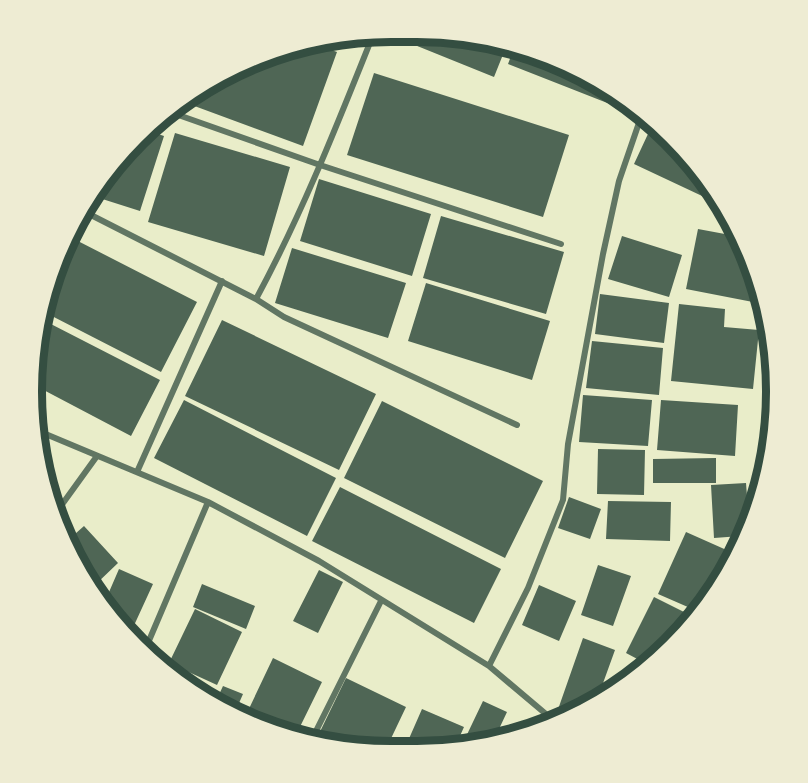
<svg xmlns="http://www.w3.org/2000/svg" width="808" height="783" font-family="Literata,serif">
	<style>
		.building { fill: #4f6655 }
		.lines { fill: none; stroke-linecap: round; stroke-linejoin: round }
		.minor { stroke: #617663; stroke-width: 6 }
		.rim { fill: none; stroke: #344e41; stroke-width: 8 }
	</style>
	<rect width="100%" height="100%" fill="#e9edc9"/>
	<path class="building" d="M 392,31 L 506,47 L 494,77 L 385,33 Z
		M 320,46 L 337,52 L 303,146 L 189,104 L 193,94 L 253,59 Z
		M 514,48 L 533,51 L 618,100 L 615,106 L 508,64 Z
		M 374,73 L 569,135 L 543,217 L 347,155 Z
		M 654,121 L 698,179 L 717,203 L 634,164 Z
		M 146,130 L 164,136 L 140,211 L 96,197 L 121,154 Z
		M 175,133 L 290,167 L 264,256 L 148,222 Z
		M 319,179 L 431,214 L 412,276 L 300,241 Z
		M 441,216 L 564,252 L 546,314 L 423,278 Z
		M 698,229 L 741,237 L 758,303 L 686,289 Z
		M 622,236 L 682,255 L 669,297 L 608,279 Z
		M 72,238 L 197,302 L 161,372 L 46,313 L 51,275 Z
		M 292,248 L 406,283 L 388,338 L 275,303 Z
		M 426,283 L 550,321 L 532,380 L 408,341 Z
		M 600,294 L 669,303 L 664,343 L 595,334 Z
		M 679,304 L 725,309 L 724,327 L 759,330 L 753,389 L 671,381 Z
		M 222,320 L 376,394 L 339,470 L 185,396 Z
		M 45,321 L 160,380 L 131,436 L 36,386 Z
		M 592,341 L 663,348 L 659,395 L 586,388 Z
		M 583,395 L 652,400 L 648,446 L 579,442 Z
		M 184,400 L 336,478 L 307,536 L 154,458 Z
		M 661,400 L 738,405 L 735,456 L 657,450 Z
		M 382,401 L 543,481 L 505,558 L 344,478 Z
		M 598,449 L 645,450 L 644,495 L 597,494 Z
		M 716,458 L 716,483 L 653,483 L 653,459 Z
		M 746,483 L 749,522 L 741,536 L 714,538 L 711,485 Z
		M 340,487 L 501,569 L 474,623 L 312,541 Z
		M 569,497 L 601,509 L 590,539 L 558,528 Z
		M 608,501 L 671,502 L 670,541 L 606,539 Z
		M 84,526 L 118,563 L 95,585 L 69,551 L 66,542 Z
		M 686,532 L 731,552 L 697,611 L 658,594 Z
		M 598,565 L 631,576 L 613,626 L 581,615 Z
		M 119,569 L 153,584 L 131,632 L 106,599 Z
		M 319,570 L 343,582 L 318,633 L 293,621 Z
		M 202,584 L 255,606 L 246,629 L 193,607 Z
		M 539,585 L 576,601 L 559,641 L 522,625 Z
		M 654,597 L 694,617 L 687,629 L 643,662 L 626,653 Z
		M 195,609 L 242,632 L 217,685 L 169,663 Z
		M 583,638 L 615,650 L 598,697 L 576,714 L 558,719 L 555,718 Z
		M 273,658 L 322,682 L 295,737 L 276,732 L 246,715 Z
		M 346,678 L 406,707 L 386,749 L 345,748 L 315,742 Z
		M 223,686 L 243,694 L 236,710 L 217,699 Z
		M 483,701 L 507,712 L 499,729 L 508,733 L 462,745 Z
		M 422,709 L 464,727 L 455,747 L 440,751 L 404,750 Z"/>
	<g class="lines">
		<path class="minor" d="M 373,35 C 337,125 302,214 256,299 L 284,317 L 517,425
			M 167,111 L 320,165 L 561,244
			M 87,213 L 256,299
			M 769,420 L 773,357
			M 36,430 L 208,502 L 319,561 L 489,666 L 553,720
			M 137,472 L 222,281
			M 58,510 L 97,456
			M 145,650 L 208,502
			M 489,666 L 528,588 L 563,500 L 568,444 L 603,254 L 619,181 L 642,114
			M 311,741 L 381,601"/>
	</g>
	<path d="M0 0H808V783H0ZM391 42H417A349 349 0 0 1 766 391V392A349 349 0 0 1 417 741H391A349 349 0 0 1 42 392V391A349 349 0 0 1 391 42Z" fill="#eeecd3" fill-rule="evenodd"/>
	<path class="rim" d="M391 42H417A349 349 0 0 1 766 391V392A349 349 0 0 1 417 741H391A349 349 0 0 1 42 392V391A349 349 0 0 1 391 42Z"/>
</svg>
